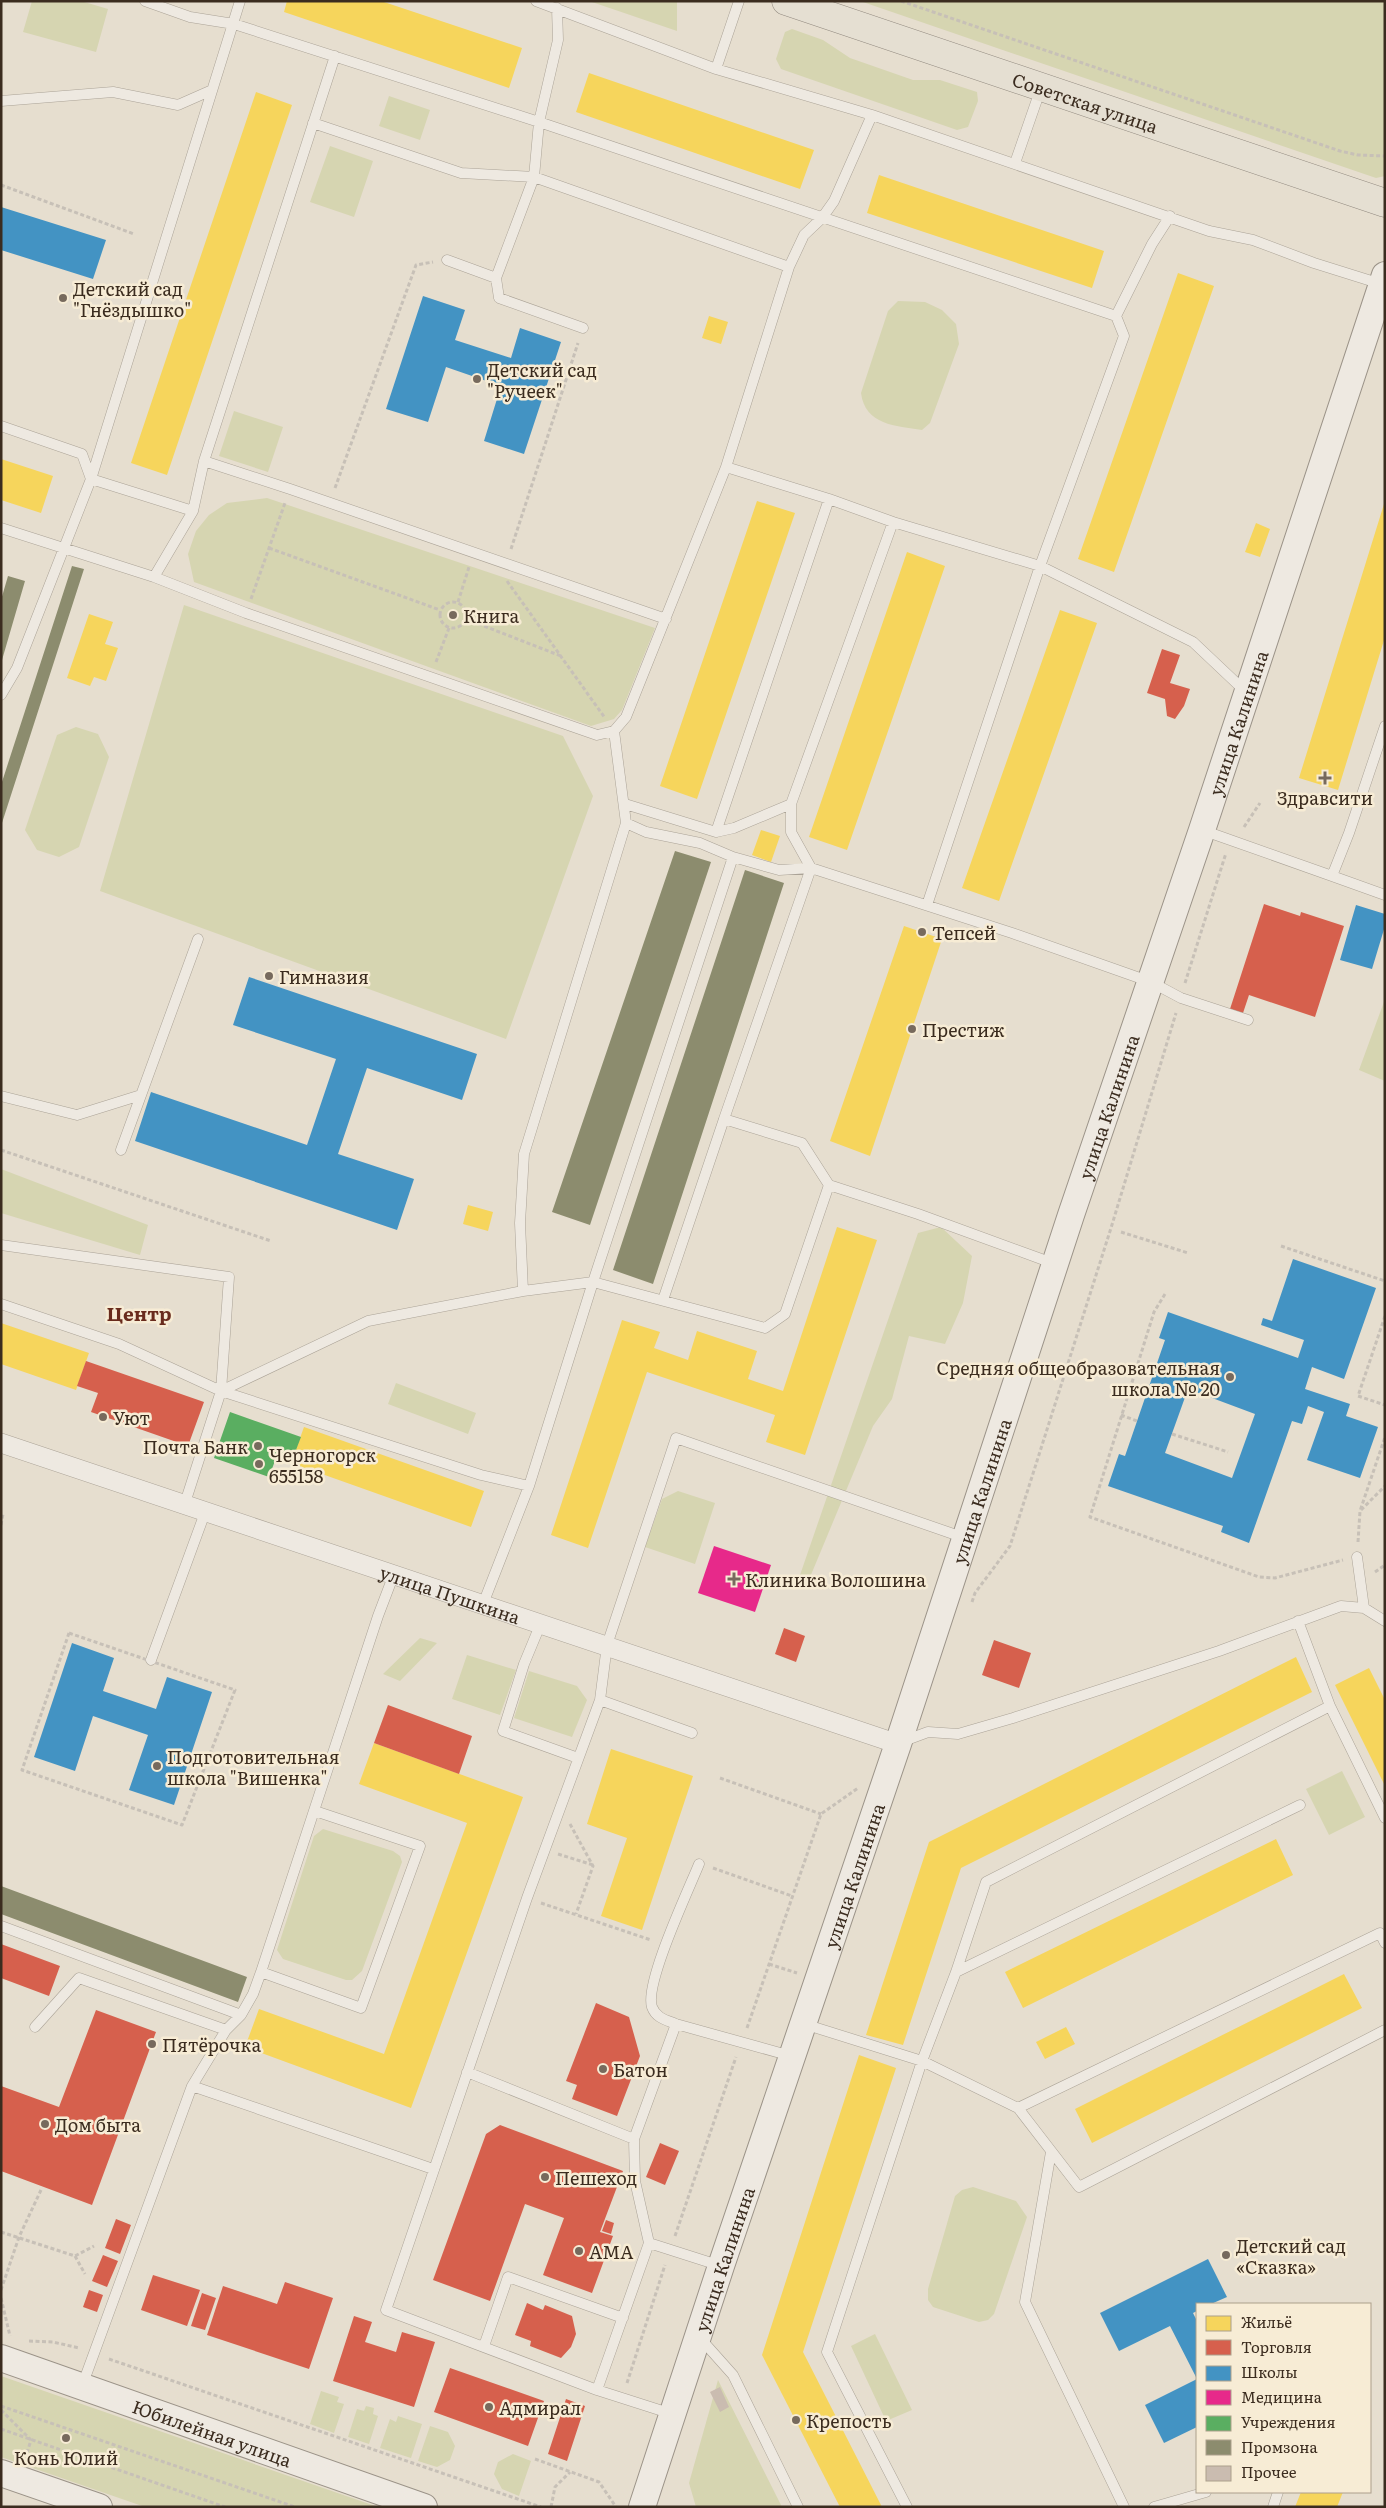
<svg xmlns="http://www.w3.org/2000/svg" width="1386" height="2508" font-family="Literata,serif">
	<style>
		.green { fill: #d6d5b1 }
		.homes { fill: #f6d55c }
		.shops { fill: #d6604d }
		.schools { fill: #4393c3; fill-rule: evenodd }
		.health { fill: #e7298a }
		.public { fill: #5aae61 }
		.industry { fill: #8c8c6e }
		.building { fill: #cabcb0 }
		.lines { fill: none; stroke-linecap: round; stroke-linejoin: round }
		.service-casing { stroke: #aba397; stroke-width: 11 }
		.minor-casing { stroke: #aba397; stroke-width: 20 }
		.secondary-casing { stroke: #9b9388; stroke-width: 28 }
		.primary-casing { stroke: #91897f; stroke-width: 29 }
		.path { stroke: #c7c0b7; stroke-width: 3; stroke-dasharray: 4 2.5; stroke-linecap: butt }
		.service { stroke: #eee9e1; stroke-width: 10 }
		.minor { stroke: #eee9e1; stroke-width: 19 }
		.secondary { stroke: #eee9e1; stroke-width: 26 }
		.primary { stroke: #e5dfd2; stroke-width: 28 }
		.poi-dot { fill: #776a5d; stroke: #f7ecd5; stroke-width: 2 }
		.labels { text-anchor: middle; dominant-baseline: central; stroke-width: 5; stroke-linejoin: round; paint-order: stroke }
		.street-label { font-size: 18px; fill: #3b2c1f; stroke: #f7ecd5 }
		.poi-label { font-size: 18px; fill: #3b2c1f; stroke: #f7ecd5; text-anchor: start }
		.neighbourhood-label { font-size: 19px; font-weight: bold; fill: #692b1d; stroke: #f7ecd5 }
	</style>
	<rect width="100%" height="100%" fill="#e6decf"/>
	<path class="green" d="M 32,1 L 81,1 L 108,9 L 96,52 L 23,32 Z
		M 589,1 L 677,1 L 677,31 Z
		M 860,1 L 1385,1 L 1385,176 L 1376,178 Z
		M 792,29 L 823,40 L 850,58 L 913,80 L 940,80 L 977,92 L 978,101 L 968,127 L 957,130 L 781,69 L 776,59 L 785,32 Z
		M 389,96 L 430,110 L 420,140 L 379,126 Z
		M 330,146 L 373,161 L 354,217 L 310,202 Z
		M 898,301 L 925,302 L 942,310 L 956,324 L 959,344 L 930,423 L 922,430 C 896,426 865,425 861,393 L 888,311 Z
		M 234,411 L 283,427 L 268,472 L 219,456 Z
		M 267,498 L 655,628 L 622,710 L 614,719 L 591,726 L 194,582 L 188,554 L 196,531 L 209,515 L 227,503 Z
		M 184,605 L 563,736 L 593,796 L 506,1039 L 100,891 Z
		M 76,727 L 98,734 L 109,757 L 79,847 L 59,857 L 37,850 L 25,830 L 57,735 Z
		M 1385,999 L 1385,1081 L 1359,1070 Z
		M 1,1169 L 148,1225 L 140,1255 L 1,1213 Z
		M 941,1227 L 972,1256 L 963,1303 L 945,1344 L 909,1336 L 892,1399 L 873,1426 L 808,1582 L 800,1575 L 918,1233 Z
		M 396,1383 L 476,1413 L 468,1434 L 388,1404 Z
		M 678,1491 L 715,1503 L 695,1564 L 645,1547 L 662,1499 Z
		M 420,1638 L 437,1643 L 400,1681 L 383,1674 Z
		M 467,1655 L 516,1670 L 500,1715 L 452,1699 Z
		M 529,1671 L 577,1686 L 587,1700 L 572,1737 L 514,1718 Z
		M 1342,1771 L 1365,1817 L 1329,1835 L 1306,1789 Z
		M 323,1829 L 393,1851 L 400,1856 L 402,1862 L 362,1971 L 352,1980 L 346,1980 L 283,1959 L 277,1950 L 314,1836 Z
		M 973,2187 L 1016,2201 L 1027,2217 L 994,2314 L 988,2320 L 979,2322 L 933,2307 L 928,2300 L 928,2289 L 955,2196 L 962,2190 Z
		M 875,2334 L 912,2410 L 886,2421 L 851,2346 Z
		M 1,2376 L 378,2507 L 145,2507 L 1,2457 Z
		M 718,2380 L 782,2507 L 696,2507 L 689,2483 Z
		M 321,2391 L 339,2397 L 337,2402 L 344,2404 L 334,2433 L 310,2424 Z
		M 366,2406 L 374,2408 L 373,2414 L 378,2416 L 369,2444 L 348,2437 L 357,2409 L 364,2411 Z
		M 398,2416 L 422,2424 L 411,2458 L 380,2448 L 390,2419 L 396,2422 Z
		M 430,2426 L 448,2432 L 455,2446 L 450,2460 L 437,2467 L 418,2461 Z
		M 513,2454 L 531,2461 L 519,2496 L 502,2489 L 494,2474 L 498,2462 Z"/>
	<path class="homes" d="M 287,1 L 381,1 L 522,48 L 509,88 L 284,12 Z
		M 589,73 L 814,150 L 800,189 L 576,112 Z
		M 256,92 L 292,105 L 167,475 L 131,463 Z
		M 879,175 L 1104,251 L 1092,288 L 867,213 Z
		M 1178,273 L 1214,286 L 1114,572 L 1078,559 Z
		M 709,316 L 728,322 L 721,344 L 702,338 Z
		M 1,459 L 53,476 L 41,513 L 1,500 Z
		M 757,501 L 795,513 L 697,799 L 660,786 Z
		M 1384,504 L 1385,637 L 1338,790 L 1299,778 Z
		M 1256,523 L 1270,529 L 1260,557 L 1245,552 Z
		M 907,552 L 945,566 L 847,850 L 809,837 Z
		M 1060,610 L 1097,623 L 999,901 L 962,888 Z
		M 89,614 L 113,622 L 105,644 L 118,648 L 106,681 L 94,677 L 90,686 L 67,678 Z
		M 761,830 L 780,836 L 771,862 L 752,855 Z
		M 904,926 L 942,939 L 870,1156 L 830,1141 Z
		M 468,1205 L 493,1212 L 488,1231 L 463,1224 Z
		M 837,1227 L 877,1240 L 805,1455 L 766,1442 L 775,1415 L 647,1372 L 588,1548 L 551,1535 L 622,1320 L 660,1332 L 654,1348 L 688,1360 L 697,1331 L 757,1351 L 748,1379 L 783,1391 Z
		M 1,1323 L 89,1353 L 76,1390 L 1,1364 Z
		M 304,1427 L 484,1491 L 471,1527 L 291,1463 Z
		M 1296,1657 L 1312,1692 L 961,1868 L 903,2045 L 866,2035 L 929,1842 Z
		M 1369,1668 L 1385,1700 L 1385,1786 L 1335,1685 Z
		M 374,1743 L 523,1797 L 411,2108 L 245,2047 L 259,2009 L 384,2054 L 467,1823 L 359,1784 Z
		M 611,1749 L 693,1776 L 642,1930 L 601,1916 L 627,1838 L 587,1824 Z
		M 1276,1839 L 1293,1875 L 1023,2008 L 1005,1972 Z
		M 1344,1974 L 1362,2008 L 1092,2143 L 1075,2109 Z
		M 1066,2027 L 1075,2044 L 1045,2059 L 1036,2042 Z
		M 859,2055 L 896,2068 L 803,2352 L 882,2507 L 840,2507 L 762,2355 Z
		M 1301,2492 L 1343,2492 L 1337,2507 L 1295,2507 Z"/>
	<path class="shops" d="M 1162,649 L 1180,655 L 1170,683 L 1190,689 L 1184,706 L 1175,719 L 1167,716 L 1165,699 L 1147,693 Z
		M 1264,904 L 1300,916 L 1301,912 L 1344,926 L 1315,1017 L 1249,995 L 1243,1013 L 1230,1009 Z
		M 86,1361 L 204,1402 L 188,1446 L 91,1412 L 98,1393 L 77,1386 Z
		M 784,1628 L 805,1636 L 796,1662 L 775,1654 Z
		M 994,1640 L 1031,1653 L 1019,1688 L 982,1675 Z
		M 388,1705 L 472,1736 L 459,1774 L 374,1743 Z
		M 1,1944 L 60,1966 L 49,1996 L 1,1978 Z
		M 596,2003 L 629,2017 L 640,2056 L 617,2116 L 572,2099 L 577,2085 L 566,2081 Z
		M 96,2010 L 156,2032 L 92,2205 L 1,2171 L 1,2086 L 59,2107 Z
		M 500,2125 L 623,2171 L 600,2232 L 613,2236 L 592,2293 L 543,2275 L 564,2218 L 525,2204 L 490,2301 L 433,2280 L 486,2134 Z
		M 660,2143 L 679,2151 L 665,2185 L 646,2177 Z
		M 116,2219 L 131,2225 L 120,2254 L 105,2248 Z
		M 606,2220 L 614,2223 L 611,2234 L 602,2231 Z
		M 103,2255 L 118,2261 L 107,2287 L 92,2281 Z
		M 153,2275 L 200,2290 L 187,2326 L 141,2310 Z
		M 285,2282 L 333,2298 L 309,2369 L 207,2335 L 223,2286 L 277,2304 Z
		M 89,2290 L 103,2295 L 97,2312 L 83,2307 Z
		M 202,2293 L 216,2298 L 205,2330 L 191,2326 Z
		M 527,2303 L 543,2310 L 545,2305 L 572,2316 L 576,2334 L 571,2347 L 561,2358 L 530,2346 L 531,2341 L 515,2335 Z
		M 354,2316 L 372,2322 L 365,2342 L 396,2352 L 402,2332 L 435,2342 L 414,2407 L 333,2381 Z
		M 450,2368 L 544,2401 L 528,2446 L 434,2412 Z
		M 566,2399 L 585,2406 L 567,2461 L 548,2454 Z"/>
	<path class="schools" d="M 1,207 L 106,240 L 93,279 L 1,250 Z
		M 423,296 L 465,310 L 455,340 L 511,358 L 520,328 L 561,342 L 524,454 L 484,441 L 501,386 L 446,367 L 428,422 L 386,409 Z
		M 1356,905 L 1385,914 L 1385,926 L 1372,969 L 1340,960 Z
		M 249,977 L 477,1054 L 462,1100 L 367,1068 L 338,1154 L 414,1179 L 397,1230 L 135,1141 L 151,1092 L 307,1145 L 336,1059 L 233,1025 Z
		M 1293,1259 L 1376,1288 L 1344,1379 L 1312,1367 L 1305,1389 L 1350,1404 L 1346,1416 L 1378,1427 L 1360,1478 L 1307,1460 L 1324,1412 L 1308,1406 L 1302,1424 L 1292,1421 L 1249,1543 L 1221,1532 L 1223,1526 L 1108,1486 L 1119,1454 L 1125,1456 L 1165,1340 L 1159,1338 L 1168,1312 L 1298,1358 L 1304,1340 L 1261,1325 L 1263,1318 L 1272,1321 ZM 1188,1389 L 1255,1414 L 1232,1478 L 1165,1453 Z
		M 72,1643 L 114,1658 L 103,1691 L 156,1709 L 167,1677 L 212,1692 L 174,1805 L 129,1790 L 148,1735 L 93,1716 L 75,1771 L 34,1757 Z
		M 1208,2259 L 1227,2297 L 1211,2304 L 1197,2304 L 1197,2311 L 1193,2313 L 1197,2321 L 1197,2427 L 1164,2443 L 1145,2405 L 1197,2379 L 1170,2326 L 1119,2351 L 1100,2313 Z"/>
	<path class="health" d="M 714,1546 L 771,1565 L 755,1612 L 698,1593 Z"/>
	<path class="public" d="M 230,1412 L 301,1437 L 291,1463 L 276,1458 L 269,1477 L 214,1458 Z"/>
	<path class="industry" d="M 72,566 L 84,569 L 1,826 L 1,785 Z
		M 8,576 L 25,581 L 2,660 L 1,600 Z
		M 675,851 L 711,862 L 590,1225 L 552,1212 Z
		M 745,870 L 784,883 L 653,1284 L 613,1270 Z
		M 1,1886 L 247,1977 L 238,2002 L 1,1914 Z"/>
	<path class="building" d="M 720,2387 L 729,2407 L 720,2412 L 710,2392 Z"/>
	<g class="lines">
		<g class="service-casing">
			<path id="service" d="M 145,1 L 190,17 L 234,24 L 539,122 L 1116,316
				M 536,1 L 716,69 L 872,115 L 1209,231 L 1253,240 L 1314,263 L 1381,284
				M 716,69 L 739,1
				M 1,101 L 113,92 L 178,105 L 212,90
				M 313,123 L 461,173 L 534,177 L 789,267
				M 1015,163 L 1041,88
				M 447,260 L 496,278 L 534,177 L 539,122 L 558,40 L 557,8
				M 496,278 L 499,298 L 583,328
				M 1,426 L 82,454 L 91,479
				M 204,461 L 290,489 L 666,619
				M 726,467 L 829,499 L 893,522 L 1040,566 L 1193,642 L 1247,693
				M 91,479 L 193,511 L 204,461 L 335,56
				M 1,528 L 154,577 L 246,613 L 597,735 L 614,731 L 626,717 L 726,467 L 789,267 L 804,235 L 822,218 L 834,201 L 872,115
				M 154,577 L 193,511
				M 1,695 L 17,668 L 91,479 L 240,1
				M 625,804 L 716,832 L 734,828 L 791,804
				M 626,823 L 646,832 L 700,843 L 733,857 L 779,870 L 811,868 L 1012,933 L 1151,982 L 1181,998 L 1248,1020
				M 1202,830 L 1332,876 L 1349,833 L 1385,726
				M 716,832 L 829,499
				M 1332,876 L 1385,895
				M 927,905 L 1040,566 L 1124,336 L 1116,316 L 1152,244 L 1170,216
				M 1,1096 L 77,1115 L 141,1095
				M 724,1119 L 811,868 L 791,832 L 791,804 L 893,522
				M 121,1150 L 198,939
				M 1,1245 L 229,1277 L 221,1391 L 185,1503
				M 523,1291 L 520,1223 L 524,1154 L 626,823 L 614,731
				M 663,1300 L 724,1119 L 802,1143 L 829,1185 L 918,1214 L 1055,1264
				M 1,1304 L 119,1344 L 221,1391 L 481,1475 L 529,1486
				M 221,1391 L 368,1321 L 523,1291 L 593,1282 L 733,857
				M 1357,1557 L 1364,1608
				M 483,1604 L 529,1486 L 593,1282 L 765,1328 L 785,1314 L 829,1185
				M 1298,1621 L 1330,1706
				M 541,1623 L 524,1664 L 503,1731 L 578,1758
				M 151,1660 L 206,1510
				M 600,1700 L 692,1733
				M 901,1742 L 928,1732 L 958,1734 L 1013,1718 L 1219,1651 L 1341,1606 L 1364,1608 L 1385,1621
				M 1,1926 L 241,2015
				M 261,1972 L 361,2008 L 420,1846 L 315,1811
				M 956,1972 L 1300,1805
				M 676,2024 L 791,2056
				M 804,2024 L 922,2061 L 1018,2108 L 1079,2187 L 1385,2030
				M 35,2027 L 79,1978 L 226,2030
				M 467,2072 L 634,2139
				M 192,2086 L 433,2169
				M 1018,2108 L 1380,1933 L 1385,1943
				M 1051,2152 L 1025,2302 L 1124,2507
				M 649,2243 L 721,2266
				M 700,2338 L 733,2375 L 798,2507
				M 484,2346 L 508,2277 L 623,2318
				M 82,2386 L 192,2086 L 226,2030 L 241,2015 L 253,1994 L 261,1972 L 378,1616 L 394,1574
				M 597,2390 L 649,2243 L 635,2181 L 634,2139 L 676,2024 C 666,2020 656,2018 652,2007 C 644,1984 689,1889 699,1864
				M 672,2414 L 597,2390 L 386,2310 L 527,1898 L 600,1700 L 607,1645 L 676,1438 L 965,1538
				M 907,2507 L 827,2352 L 922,2061 L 956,1972 L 986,1882 L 1330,1706 L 1385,1818
				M 1154,2507 L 1206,2492
				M 1273,2507 L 1278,2492"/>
		</g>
		<g class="minor-casing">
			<g id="minor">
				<path id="s1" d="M 1,1443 L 898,1744"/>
			</g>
		</g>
		<g class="secondary-casing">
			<g id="secondary">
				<path id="s2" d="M 1,2358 L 424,2507"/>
				<path d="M 1,2473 L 99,2507"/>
				<path id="s3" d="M 642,2507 L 721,2266 L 898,1744 L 1071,1215 L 1202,830 L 1385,275"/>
			</g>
		</g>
		<g class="primary-casing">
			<g id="primary">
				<path id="s4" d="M 786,1 L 1385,203"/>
			</g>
		</g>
		<path class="path" d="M 901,1 L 1340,151 L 1358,155 L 1385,156
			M 1,185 L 134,234
			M 335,488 L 416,265 L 433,262
			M 269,548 L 440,610
			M 511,549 L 578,343
			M 507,581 L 605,718
			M 251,599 L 285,503
			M440 615a13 13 0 1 1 26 0a13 13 0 1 1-26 0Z
			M 458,602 L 469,567
			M 466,619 L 561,656
			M 436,662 L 449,628
			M 1244,827 L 1260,803
			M 1185,983 L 1226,853
			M 1,1150 L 271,1241
			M 1121,1232 L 1188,1253
			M 1281,1246 L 1385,1281
			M 1165,1294 L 1154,1312 L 1090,1517 L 1259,1577 L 1275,1578 L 1343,1560
			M 1385,1316 L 1358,1396 L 1385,1405
			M 1121,1415 L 1137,1421
			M 1172,1434 L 1228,1452
			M 1361,1510 L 1385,1486
			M 1,1525 L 3,1514
			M 1358,1542 L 1360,1511 L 1385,1437
			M 1375,1572 L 1385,1565
			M 972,1602 L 975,1593 L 1010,1546 L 1111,1228 L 1176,1013
			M 69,1633 L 235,1690 L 182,1825 L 22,1770 Z
			M 720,1778 L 821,1814
			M 570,1824 L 593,1866 L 576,1914
			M 558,1854 L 593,1865
			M 713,1868 L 792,1896
			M 541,1903 L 651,1940
			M 769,1964 L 797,1973
			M 747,2028 L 821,1814 L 858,1788
			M 1,2232 L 75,2256 L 94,2246
			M 675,2236 L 736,2057
			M 75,2256 L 85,2274
			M 1,2290 L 19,2237 L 41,2190
			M 1,2298 L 10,2336
			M 29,2341 L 53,2342 L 79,2348
			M 109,2359 L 541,2507
			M 627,2383 L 665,2265
			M 1,2406 L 295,2507
			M 1,2410 L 31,2440 L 26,2456
			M 1,2429 L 225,2507
			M 535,2459 L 599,2482 L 616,2507
			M 551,2507 L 555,2487 L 570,2472"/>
		<use href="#service" class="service"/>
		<use href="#minor" class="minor"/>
		<use href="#secondary" class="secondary"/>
		<use href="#primary" class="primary"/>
	</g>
	<g class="poi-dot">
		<circle cx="63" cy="298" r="5"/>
		<circle cx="477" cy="379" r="5"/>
		<circle cx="453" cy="615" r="5"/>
		<path d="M1322.5 770.5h5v5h5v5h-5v5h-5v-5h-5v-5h5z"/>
		<circle cx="922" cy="932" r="5"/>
		<circle cx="269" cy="976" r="5"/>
		<circle cx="912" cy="1029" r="5"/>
		<circle cx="1230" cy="1377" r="5"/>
		<circle cx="103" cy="1417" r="5"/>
		<circle cx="258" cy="1446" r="5"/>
		<circle cx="259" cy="1464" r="5"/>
		<path d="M731.5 1571.5h5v5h5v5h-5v5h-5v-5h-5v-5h5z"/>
		<circle cx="157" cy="1766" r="5"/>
		<circle cx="152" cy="2044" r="5"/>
		<circle cx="603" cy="2069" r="5"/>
		<circle cx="45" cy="2124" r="5"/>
		<circle cx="545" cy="2177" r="5"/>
		<circle cx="579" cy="2251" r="5"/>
		<circle cx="1226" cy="2255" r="5"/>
		<circle cx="489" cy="2407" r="5"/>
		<circle cx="796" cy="2420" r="5"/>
		<circle cx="66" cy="2438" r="5"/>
	</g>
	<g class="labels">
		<g class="street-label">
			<text stroke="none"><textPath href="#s4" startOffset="316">Советская улица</textPath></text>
			<text stroke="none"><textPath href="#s3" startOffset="1881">улица Калинина</textPath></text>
			<text stroke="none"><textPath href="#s3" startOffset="1476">улица Калинина</textPath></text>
			<text stroke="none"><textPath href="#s3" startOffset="1071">улица Калинина</textPath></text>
			<text stroke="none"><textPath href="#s1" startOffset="474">улица Пушкина</textPath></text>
			<text stroke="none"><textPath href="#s3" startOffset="666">улица Калинина</textPath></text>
			<text stroke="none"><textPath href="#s3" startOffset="261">улица Калинина</textPath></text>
			<text stroke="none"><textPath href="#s2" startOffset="224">Юбилейная улица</textPath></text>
		</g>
		<g class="poi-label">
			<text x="73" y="288">Детский сад<tspan x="73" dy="21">"Гнёздышко"</tspan></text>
			<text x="487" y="369">Детский сад<tspan x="487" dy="21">"Ручеек"</tspan></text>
			<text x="463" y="615">Книга</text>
			<text x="1325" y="797" text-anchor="middle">Здравсити</text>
			<text x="932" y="932">Тепсей</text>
			<text x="279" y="976">Гимназия</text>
			<text x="922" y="1029">Престиж</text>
			<text x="1220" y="1367" text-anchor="end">Средняя общеобразовательная<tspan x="1220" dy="21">школа № 20</tspan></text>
			<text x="113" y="1417">Уют</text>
			<text x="248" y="1446" text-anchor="end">Почта Банк</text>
			<text x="269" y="1454">Черногорск<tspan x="269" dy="21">655158</tspan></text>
			<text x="745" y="1579">Клиника Волошина</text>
			<text x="167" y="1756">Подготовительная<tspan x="167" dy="21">школа "Вишенка"</tspan></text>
			<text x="162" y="2044">Пятёрочка</text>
			<text x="613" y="2069">Батон</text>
			<text x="55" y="2124">Дом быта</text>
			<text x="555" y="2177">Пешеход</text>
			<text x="1236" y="2245">Детский сад<tspan x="1236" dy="21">«Сказка»</tspan></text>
			<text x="589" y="2251">АМА</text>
			<text x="499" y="2407">Адмирал</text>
			<text x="806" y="2420">Крепость</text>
			<text x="66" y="2457" text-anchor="middle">Конь Юлий</text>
		</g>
		<g class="neighbourhood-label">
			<text x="139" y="1313">Центр</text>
		</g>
	</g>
	<rect width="1386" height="2508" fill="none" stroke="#3b2c1f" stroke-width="5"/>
	<rect x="1196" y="2303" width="175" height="190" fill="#f7ecd5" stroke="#ac9f8c"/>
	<rect x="1206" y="2316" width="25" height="15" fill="#f6d55c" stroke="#ac9f8c"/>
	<text x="1241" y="2328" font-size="15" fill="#3b2c1f">Жильё</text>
	<rect x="1206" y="2340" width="25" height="15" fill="#d6604d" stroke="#ac9f8c"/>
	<text x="1241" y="2353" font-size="15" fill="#3b2c1f">Торговля</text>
	<rect x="1206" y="2366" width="25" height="15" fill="#4393c3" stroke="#ac9f8c"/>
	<text x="1241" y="2378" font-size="15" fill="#3b2c1f">Школы</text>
	<rect x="1206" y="2390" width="25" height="15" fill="#e7298a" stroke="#ac9f8c"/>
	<text x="1241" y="2403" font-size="15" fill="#3b2c1f">Медицина</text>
	<rect x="1206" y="2416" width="25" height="15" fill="#5aae61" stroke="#ac9f8c"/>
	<text x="1241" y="2428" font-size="15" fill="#3b2c1f">Учреждения</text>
	<rect x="1206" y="2440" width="25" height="15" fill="#8c8c6e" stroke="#ac9f8c"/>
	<text x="1241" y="2453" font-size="15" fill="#3b2c1f">Промзона</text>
	<rect x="1206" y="2466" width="25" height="15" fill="#cabcb0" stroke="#ac9f8c"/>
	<text x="1241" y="2478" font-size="15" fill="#3b2c1f">Прочее</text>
</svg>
